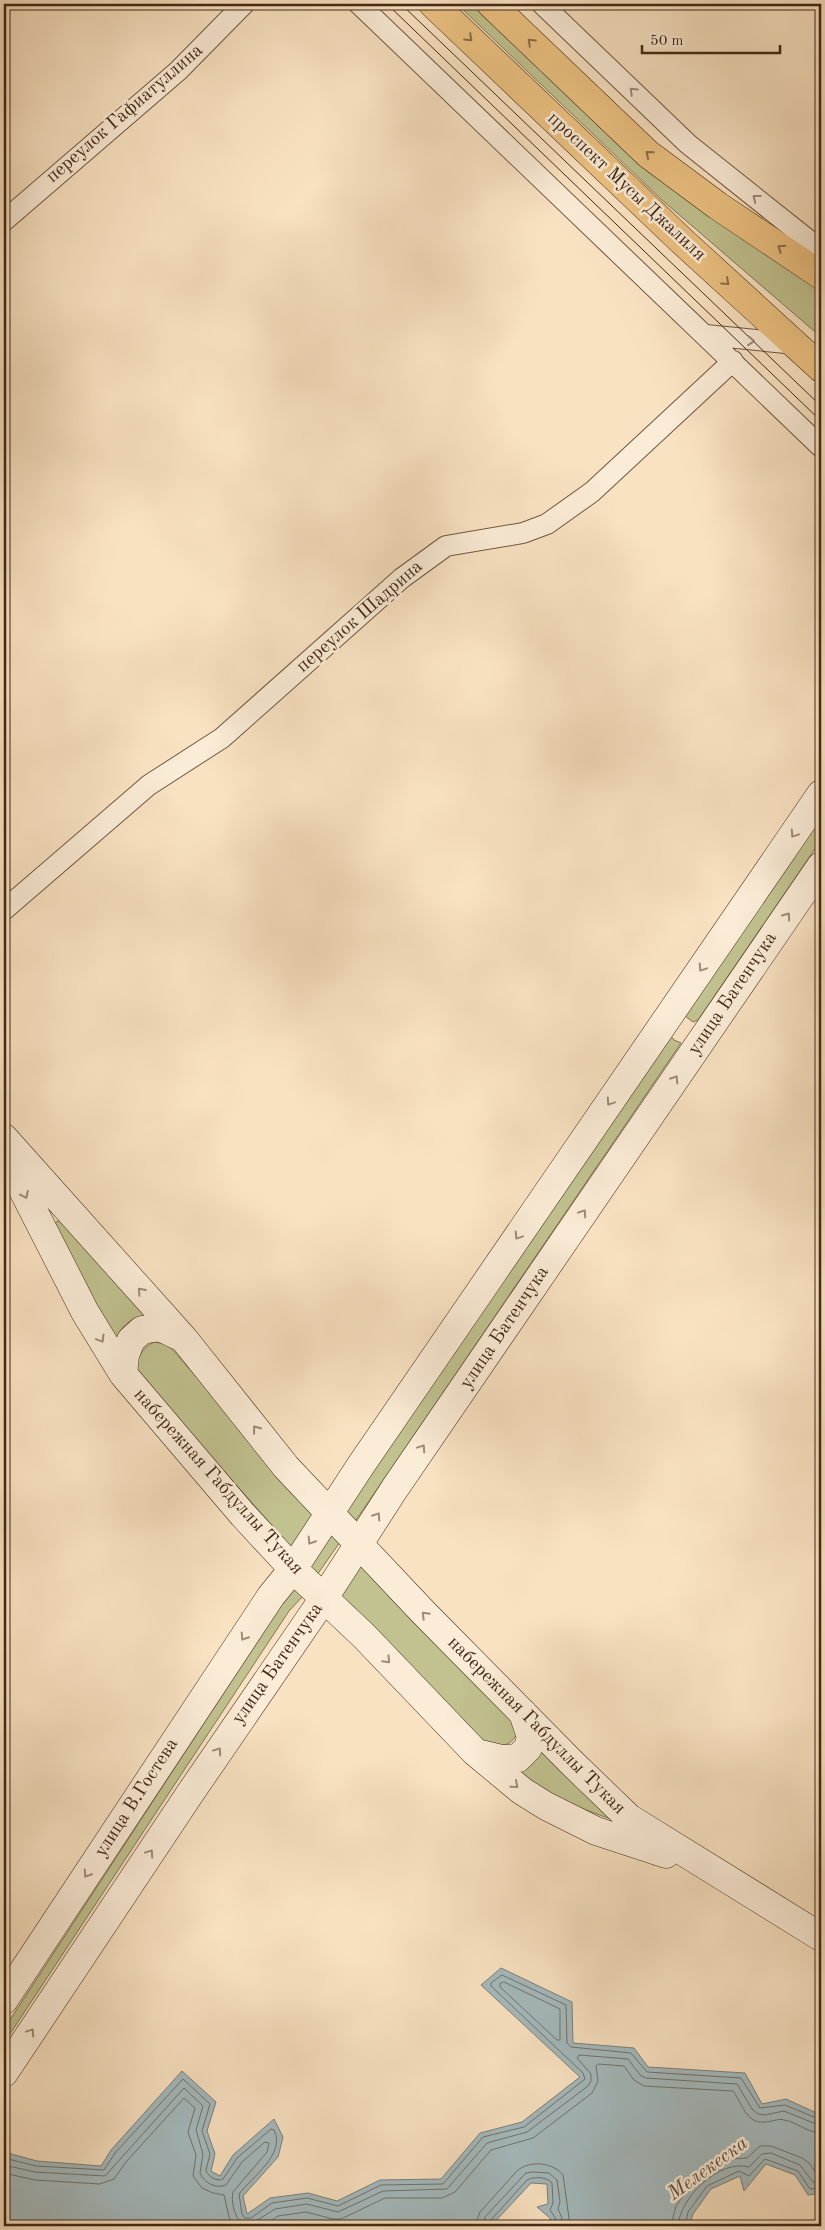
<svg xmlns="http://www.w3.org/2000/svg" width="825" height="2230" font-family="'Old Standard TT',serif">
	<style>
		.green { fill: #c1c290; stroke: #817652 }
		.water { fill: #a4babe; stroke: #7c807a }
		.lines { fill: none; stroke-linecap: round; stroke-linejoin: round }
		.shore { stroke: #72726a; stroke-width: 1 }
		.minor-casing { stroke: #6f5740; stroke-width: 22 }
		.secondary-casing { stroke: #412915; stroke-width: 29 }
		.primary-casing { stroke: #412915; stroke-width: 29 }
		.minor { stroke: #fbecd7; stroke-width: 20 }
		.secondary { stroke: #fbecd7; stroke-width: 28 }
		.primary { stroke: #ecc181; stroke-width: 28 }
		.tram { stroke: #412915; stroke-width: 1 }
		.oneway { stroke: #8e6d46 }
		.oneway2 { stroke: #9e8a76 }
		.labels { text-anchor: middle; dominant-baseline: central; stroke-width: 5; stroke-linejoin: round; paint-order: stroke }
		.street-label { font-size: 19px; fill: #412915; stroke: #fbecd7 }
		.water-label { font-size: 20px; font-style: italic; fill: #5a4d3f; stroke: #fbecd7 }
	</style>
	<rect width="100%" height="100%" fill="#f9e2c2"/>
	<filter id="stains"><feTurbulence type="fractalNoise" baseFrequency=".004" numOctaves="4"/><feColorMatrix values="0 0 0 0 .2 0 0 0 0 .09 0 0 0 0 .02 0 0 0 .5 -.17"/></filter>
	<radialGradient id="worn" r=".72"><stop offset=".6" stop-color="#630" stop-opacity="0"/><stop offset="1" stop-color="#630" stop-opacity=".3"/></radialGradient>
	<path class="green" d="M 457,4 L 471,4 L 647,171 L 821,291 L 821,337 L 662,200 Z
		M 821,818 L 821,840 L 698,1020 L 693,1022 L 685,1016 L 685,1012 Z
		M 669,1033 L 674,1040 L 681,1043 L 354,1523 L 345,1513 Z
		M 64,1218 L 147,1316 C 128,1318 121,1327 115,1343 L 54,1226 L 56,1222 Z
		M 154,1342 L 164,1344 L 172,1349 L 315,1513 L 292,1548 L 136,1372 C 136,1358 142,1348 154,1342 Z
		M 332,1533 L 340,1542 L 317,1575 L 308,1566 Z
		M 358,1559 L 520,1726 C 516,1740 507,1750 490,1744 C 482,1741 468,1725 461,1719 C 417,1678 375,1635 332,1593 Z
		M 295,1584 L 304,1595 L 289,1611 L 4,2043 L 4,2029 Z
		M 537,1746 L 629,1826 L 565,1802 L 530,1783 L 516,1767 Z"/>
	<path class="water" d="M 501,1968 L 572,2002 L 573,2043 L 634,2048 L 648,2067 L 745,2073 L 762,2104 L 786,2099 L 821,2115 L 821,2193 L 808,2195 L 795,2175 L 766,2164 L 744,2191 L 740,2176 L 711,2189 L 693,2214 L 689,2226 L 540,2226 L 551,2219 L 537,2207 L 548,2204 L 547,2184 L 531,2183 L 491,2226 L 4,2226 L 4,2152 L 37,2161 L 101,2166 L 111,2150 L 182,2071 L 216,2102 L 207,2131 L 215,2154 L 211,2171 L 220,2176 L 233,2155 L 274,2119 L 283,2137 L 278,2157 L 243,2196 L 247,2214 L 270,2198 L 308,2193 L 337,2201 L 380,2180 L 441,2179 L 480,2133 L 522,2122 L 580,2077 L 481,1985 Z"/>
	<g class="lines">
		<path class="shore" d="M 504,1982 L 560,2009 L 560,2040 L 557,2040 L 500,1987 L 500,1984 Z
			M 4,2158 L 36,2166 L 104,2170 L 115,2153 L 183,2079 L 210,2104 L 202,2131 L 210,2154 L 206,2170 C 208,2177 217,2182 223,2179 L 237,2158 L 271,2129 L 274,2130 C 286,2154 252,2177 239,2194 L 242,2214 L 245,2218 L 251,2218 L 272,2203 L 307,2198 L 338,2206 L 381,2185 L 443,2184 L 483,2137 L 524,2127 L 585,2079 L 583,2073 L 491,1986 L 491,1983 L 502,1975 L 566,2005 L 567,2043 L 571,2047 L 631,2053 L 647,2072 L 741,2078 L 760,2108 L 785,2105 L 821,2120
			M 4,2165 L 35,2172 L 105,2176 L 184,2088 L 203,2106 L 196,2130 L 203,2154 L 200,2173 C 204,2183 216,2189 226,2185 L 242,2162 L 265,2142 L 269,2143 L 267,2152 L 233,2192 C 231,2201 234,2214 240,2222 L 251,2224 L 275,2209 L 307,2204 L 338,2212 L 383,2191 L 447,2189 L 487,2143 L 527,2132 L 588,2086 L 591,2081 L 591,2074 L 577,2058 L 579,2055 L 628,2059 L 640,2075 L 646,2078 L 737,2084 L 752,2109 L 758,2114 L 765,2115 L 784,2111 L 821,2126
			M 4,2173 L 35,2180 L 100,2184 L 114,2179 L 126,2162 L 184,2098 L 195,2108 L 188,2132 L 196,2155 L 193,2176 L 202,2188 L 213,2193 L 224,2195 L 229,2217 L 234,2226
			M 263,2226 L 278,2216 L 306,2212 L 333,2219 L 341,2219 L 385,2198 L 442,2198 L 455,2192 L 491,2150 L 533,2138 L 592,2093 L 598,2081 L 596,2066 L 598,2064 L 624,2066 L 634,2080 L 644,2086 L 733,2091 C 742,2103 746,2124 765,2122 C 771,2122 779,2118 784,2120 C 797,2122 808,2133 821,2133
			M 475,2226 L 480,2212 L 517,2171 C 529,2160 553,2162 563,2175 L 569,2218 L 568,2226
			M 483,2226 L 485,2217 L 526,2173 L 532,2172 L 549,2173 L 557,2180 L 560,2202 L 558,2209 L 562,2218 L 559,2226
			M 489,2226 L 490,2221 L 527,2180 C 534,2176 547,2177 552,2183 L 553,2203 L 550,2210 L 556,2219 L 549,2226
			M 671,2226 L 676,2206 L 699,2174 L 732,2159 L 747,2158 L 760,2146 L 771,2146 L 802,2158 L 809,2163 L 817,2174 L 821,2174
			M 678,2226 C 680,2197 719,2159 749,2167 L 762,2154 L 771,2153 L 800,2165 L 813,2182 L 821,2182
			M 685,2226 L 688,2212 L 707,2186 L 739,2171 L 749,2176 L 765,2159 L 798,2171 L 810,2189 L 821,2188"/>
		<g class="minor-casing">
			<path id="minor" d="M 359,4 L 821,447
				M 542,4 L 688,144 L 821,250
				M 4,221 L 178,71 L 244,4
				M 706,335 L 796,344
				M 4,910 L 149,785 L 222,738 L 402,578 L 446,546 L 523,533 L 547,524 L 592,492 L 733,361"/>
		</g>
		<g class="secondary-casing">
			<path id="secondary" d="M 4,1138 L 184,1339 L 286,1467 L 424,1613 L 571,1762 L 629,1818 L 821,1937
				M 4,1153 L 85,1312 L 123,1374 L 243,1515 L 293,1569 L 364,1636 L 475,1752 L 522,1791 L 546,1806 L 596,1831 L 666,1854
				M 123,1374 L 125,1355 L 131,1340 L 142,1330 L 160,1327 L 183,1338
				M 477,1753 L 502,1759 L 518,1758 L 528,1748 L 531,1737 L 523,1713
				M 4,2000 L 271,1596 L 293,1569 L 361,1465 L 821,794
				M 4,2073 L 191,1792 L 324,1598 L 395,1488 L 821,866"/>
		</g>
		<g class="primary-casing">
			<path id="primary" d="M 433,4 L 682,241 L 821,368
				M 491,4 L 648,154 L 718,206 L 821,275"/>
		</g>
		<use href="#minor" class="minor"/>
		<use href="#secondary" class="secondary"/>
		<use href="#primary" class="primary"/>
		<path class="tram" d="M 387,4 L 821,421
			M 401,4 L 821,406"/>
	</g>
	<defs><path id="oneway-chevron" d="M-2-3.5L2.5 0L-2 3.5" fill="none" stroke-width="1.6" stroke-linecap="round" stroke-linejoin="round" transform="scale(1.25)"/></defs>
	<g class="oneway">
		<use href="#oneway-chevron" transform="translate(469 38) rotate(44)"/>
		<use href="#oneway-chevron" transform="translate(531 42) rotate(-136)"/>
		<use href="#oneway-chevron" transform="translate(649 154) rotate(-140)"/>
		<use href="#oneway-chevron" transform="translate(781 248) rotate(-146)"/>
		<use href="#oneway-chevron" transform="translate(726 282) rotate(42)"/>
	</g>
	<g class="oneway2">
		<use href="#oneway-chevron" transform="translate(633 91) rotate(-136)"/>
		<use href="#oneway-chevron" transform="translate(756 198) rotate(-142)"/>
		<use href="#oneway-chevron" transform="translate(751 341) rotate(5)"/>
		<use href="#oneway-chevron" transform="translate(794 834) rotate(124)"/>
		<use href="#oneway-chevron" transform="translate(787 916) rotate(-55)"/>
		<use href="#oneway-chevron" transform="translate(702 968) rotate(124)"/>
		<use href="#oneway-chevron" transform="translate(675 1079) rotate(-57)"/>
		<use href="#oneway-chevron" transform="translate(610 1102) rotate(124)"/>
		<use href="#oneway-chevron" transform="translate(25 1195) rotate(65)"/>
		<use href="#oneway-chevron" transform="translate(583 1213) rotate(-56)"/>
		<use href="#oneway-chevron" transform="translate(518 1236) rotate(124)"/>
		<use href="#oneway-chevron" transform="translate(141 1291) rotate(-132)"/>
		<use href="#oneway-chevron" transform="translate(101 1339) rotate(59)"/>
		<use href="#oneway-chevron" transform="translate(256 1429) rotate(-128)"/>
		<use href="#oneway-chevron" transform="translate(422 1448) rotate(-56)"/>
		<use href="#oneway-chevron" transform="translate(377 1516) rotate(-57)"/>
		<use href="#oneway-chevron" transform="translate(311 1541) rotate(123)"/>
		<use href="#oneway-chevron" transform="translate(425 1615) rotate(-135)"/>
		<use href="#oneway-chevron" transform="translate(244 1637) rotate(123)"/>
		<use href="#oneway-chevron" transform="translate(387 1660) rotate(46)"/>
		<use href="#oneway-chevron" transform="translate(218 1751) rotate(-56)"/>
		<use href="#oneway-chevron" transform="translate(515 1785) rotate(40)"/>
		<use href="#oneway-chevron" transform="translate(150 1853) rotate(-56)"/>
		<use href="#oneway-chevron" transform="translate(87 1874) rotate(123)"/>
		<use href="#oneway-chevron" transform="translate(31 2032) rotate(-56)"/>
	</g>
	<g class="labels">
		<g class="street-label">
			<text transform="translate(125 114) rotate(-41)">переулок Гафиатуллина</text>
			<text transform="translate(626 187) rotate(43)">проспект Мусы Джалиля</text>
			<text transform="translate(360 617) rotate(-41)">переулок Шадрина</text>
			<text transform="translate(733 994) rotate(-56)">улица Батенчука</text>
			<text transform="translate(505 1328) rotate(-56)">улица Батенчука</text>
			<text transform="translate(218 1482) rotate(48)">набережная Габдуллы Тукая</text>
			<text transform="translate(278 1664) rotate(-55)">улица Батенчука</text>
			<text transform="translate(536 1726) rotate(45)">набережная Габдуллы Тукая</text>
			<text transform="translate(137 1798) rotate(-57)">улица В.Гостева</text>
		</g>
		<g class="water-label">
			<text transform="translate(708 2169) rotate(-36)">Мелекеска</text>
		</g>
	</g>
	<rect width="825" height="2230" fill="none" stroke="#f9e2c2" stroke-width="20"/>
	<rect x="5" y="5" width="815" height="2220" fill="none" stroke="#412915" stroke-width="2.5"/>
	<rect x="10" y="10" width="805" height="2210" fill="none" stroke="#412915"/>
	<path d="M642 45v8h138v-8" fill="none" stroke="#412915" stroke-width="2.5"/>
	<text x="650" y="45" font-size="15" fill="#412915" stroke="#fbecd7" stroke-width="4" paint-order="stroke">50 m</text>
	<rect width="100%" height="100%" filter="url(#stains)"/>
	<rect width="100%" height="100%" fill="url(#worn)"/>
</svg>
